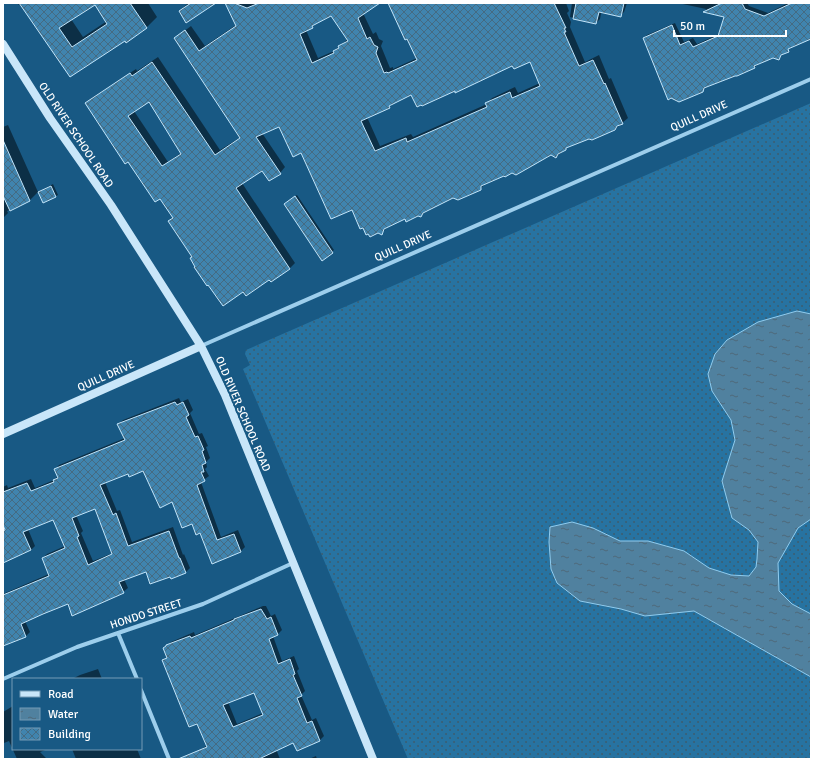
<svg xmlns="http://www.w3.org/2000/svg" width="814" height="762" font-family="Signika,sans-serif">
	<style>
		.grass { fill: url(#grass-dots) }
		.water { fill: url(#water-ripples); stroke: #8fccef }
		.shadow { fill: #0007; fill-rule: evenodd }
		.building { fill: url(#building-cross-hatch); stroke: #c2e4f9; fill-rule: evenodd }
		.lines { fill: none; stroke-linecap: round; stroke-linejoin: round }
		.street { stroke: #9dceec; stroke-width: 4 }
		.secondary { stroke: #c9e6f9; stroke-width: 8 }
		.labels { text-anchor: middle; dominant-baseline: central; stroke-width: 4; stroke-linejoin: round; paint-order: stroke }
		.street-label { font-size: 11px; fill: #fff; stroke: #185984 }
	</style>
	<defs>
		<pattern id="grass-dots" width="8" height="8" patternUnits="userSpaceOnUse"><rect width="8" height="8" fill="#2773a1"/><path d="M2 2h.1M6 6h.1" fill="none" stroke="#3d5c6e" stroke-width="1.8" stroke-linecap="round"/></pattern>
		<pattern id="water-ripples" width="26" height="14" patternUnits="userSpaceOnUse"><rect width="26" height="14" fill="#50819f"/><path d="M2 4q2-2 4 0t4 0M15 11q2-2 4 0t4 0" fill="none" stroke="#4e697a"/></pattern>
		<pattern id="building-cross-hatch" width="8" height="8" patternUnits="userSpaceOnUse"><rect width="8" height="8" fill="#4084ae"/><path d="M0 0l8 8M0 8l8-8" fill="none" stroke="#456b82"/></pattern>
	</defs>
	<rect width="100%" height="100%" fill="#185984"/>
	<path class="grass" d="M 811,103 L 811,759 L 408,759 L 243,369 L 250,365 L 245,354 L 246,350 Z"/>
	<path class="water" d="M 797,311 L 811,314 L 811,519 L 798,528 L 778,563 L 779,591 L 792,604 L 811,614 L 811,677 L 694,611 L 645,616 L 621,609 L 580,601 L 557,583 L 551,569 L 549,542 L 550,527 L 572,522 L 593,528 L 620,541 L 648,541 L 684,551 L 709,568 L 731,575 L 749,576 L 756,567 L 757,559 L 758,542 L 749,530 L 732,518 L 722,481 L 735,440 L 731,420 L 712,391 L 708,374 L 715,354 L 727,340 L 758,322 Z"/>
	<path class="shadow" d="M 17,3 L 148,3 L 157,17 L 146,28 L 125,40 L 70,76 L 21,4 L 19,5 ZM 95,3 L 107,21 L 83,37 L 71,19 Z
		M 188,3 L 214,3 L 180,11 Z
		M 227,3 L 378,3 L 363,13 L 373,34 L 376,32 L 379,39 L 383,41 L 381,46 L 390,68 L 393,67 L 393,69 L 417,58 L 389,3 L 566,3 L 569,11 L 567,13 L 571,22 L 570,27 L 585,62 L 599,55 L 609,79 L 611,78 L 628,118 L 615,129 L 569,146 L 556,157 L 551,154 L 486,183 L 480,189 L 453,197 L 427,210 L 421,216 L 418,215 L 405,218 L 388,226 L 382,233 L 353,209 L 302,152 L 280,125 L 262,133 L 285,167 L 280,173 L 262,169 L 242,183 L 295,263 L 290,268 L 271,281 L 270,279 L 243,291 L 193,257 L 169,222 L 173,217 L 160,197 L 86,103 L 92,98 L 136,69 L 137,71 L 158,57 L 220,150 L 241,137 L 175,38 L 191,26 L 205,46 L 236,25 ZM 332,15 L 348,39 L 334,51 L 318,58 L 306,30 L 312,27 L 317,22 ZM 531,61 L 540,83 L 518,93 L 515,87 L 492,98 L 487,104 L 413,137 L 411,134 L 380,146 L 367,117 L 389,107 L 395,102 L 412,94 L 455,90 L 513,65 ZM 149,101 L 181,153 L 168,162 L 134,111 Z
		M 572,3 L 603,3 L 600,19 L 596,23 L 570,17 Z
		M 609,3 L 627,3 L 624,12 L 620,16 Z
		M 678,3 L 747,3 L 749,6 L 768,13 L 788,3 L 811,3 L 811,39 L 810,38 L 791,46 L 792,47 L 783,53 L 779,59 L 773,57 L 758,64 L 754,68 L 706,87 L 702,91 L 644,38 L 647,35 L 675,23 L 684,42 L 693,38 L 697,44 L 719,34 L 725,16 L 705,11 L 706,9 Z
		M 8,125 L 38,192 L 30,200 L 7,211 L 8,213 L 3,218 L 3,127 Z
		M 53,184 L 58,195 L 44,202 L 39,192 Z
		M 297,195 L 334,250 L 322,259 L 287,202 Z
		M 179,398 L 181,402 L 188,399 L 193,410 L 190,413 L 199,434 L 202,433 L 208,446 L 206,447 L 210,458 L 206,462 L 207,467 L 205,469 L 209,476 L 201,482 L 221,537 L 238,530 L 245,547 L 241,551 L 212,562 L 200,532 L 144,469 L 128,472 L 105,482 L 117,511 L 120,510 L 132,542 L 173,527 L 183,555 L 184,554 L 190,568 L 186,572 L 171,578 L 171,576 L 146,571 L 124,579 L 128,588 L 123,592 L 68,603 L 25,621 L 30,632 L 26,636 L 3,645 L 3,594 L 49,574 L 43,558 L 47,554 L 65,546 L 54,519 L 28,529 L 35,546 L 31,550 L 3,553 L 3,487 L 7,485 L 8,488 L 31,479 L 35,488 L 54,480 L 58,476 L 55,470 L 59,465 L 125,438 L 119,424 L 123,420 ZM 95,508 L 113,553 L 93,561 L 81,533 L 83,531 L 76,515 Z
		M 263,606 L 266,606 L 271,616 L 275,614 L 282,630 L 278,634 L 273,636 L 282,661 L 294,656 L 299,669 L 297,671 L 305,691 L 301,695 L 312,720 L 316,718 L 324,736 L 320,740 L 297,750 L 294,742 L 276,749 L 280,759 L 203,759 L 200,751 L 207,745 L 197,723 L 163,661 L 167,657 L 164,648 L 171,642 L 194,632 L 195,635 ZM 255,692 L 263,713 L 237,724 L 228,702 Z
		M 98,669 L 102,679 L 72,679 L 80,675 Z
		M 13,706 L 13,749 L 48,749 L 40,752 L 47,759 L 17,759 L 9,741 L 4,743 L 3,712 Z
		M 72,749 L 137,749 L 141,759 L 76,759 Z
		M 316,756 L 317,759 L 309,759 Z"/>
	<path class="building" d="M 19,3 L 130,3 L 147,28 L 126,43 L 125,41 L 70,77 ZM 95,5 L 107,24 L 72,47 L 59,28 Z
		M 191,3 L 216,3 L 186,23 L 179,11 Z
		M 225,3 L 234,3 L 247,8 L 259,3 L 380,3 L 358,18 L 367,39 L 370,37 L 374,45 L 378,47 L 376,53 L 384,73 L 387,72 L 388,73 L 417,60 L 407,39 L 405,40 L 388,3 L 554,3 L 566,28 L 564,28 L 566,32 L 564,32 L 579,66 L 593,60 L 604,84 L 605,83 L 623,124 L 617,126 L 615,130 L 592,140 L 589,139 L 566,148 L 566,150 L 558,154 L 556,158 L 551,155 L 516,175 L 512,173 L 505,177 L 504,176 L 481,186 L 481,190 L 458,200 L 453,198 L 423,213 L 421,217 L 418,216 L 406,222 L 405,219 L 384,229 L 382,235 L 378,233 L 370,237 L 368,234 L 366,235 L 363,228 L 360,229 L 352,210 L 331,219 L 301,153 L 293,157 L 279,127 L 256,137 L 281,174 L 269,181 L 262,171 L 236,188 L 290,269 L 271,282 L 269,280 L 246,296 L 243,292 L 223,306 L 208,285 L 207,286 L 194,267 L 195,267 L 190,258 L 192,257 L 168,221 L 173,218 L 160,199 L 155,202 L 128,162 L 125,164 L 85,103 L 130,73 L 132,76 L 152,62 L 215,155 L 240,138 L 174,38 L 185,30 L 199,51 L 236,26 ZM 331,16 L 348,41 L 338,46 L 339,48 L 333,51 L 334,53 L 312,63 L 300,34 L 313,28 L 312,26 ZM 530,62 L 540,86 L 512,98 L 510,92 L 485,103 L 487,107 L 407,142 L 406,138 L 375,151 L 361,121 L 390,108 L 389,106 L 411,95 L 417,107 L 421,105 L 422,106 L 455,91 L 455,93 L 512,66 L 514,69 ZM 149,102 L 181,154 L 162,166 L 128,116 Z
		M 576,3 L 624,3 L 621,17 L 599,12 L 596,24 L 573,19 Z
		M 722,3 L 742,3 L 745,9 L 764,16 L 792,3 L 811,3 L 811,39 L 788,49 L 789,52 L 781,55 L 779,60 L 773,58 L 766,61 L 754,66 L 755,68 L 737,76 L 735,76 L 704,88 L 703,92 L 679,102 L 671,98 L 668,100 L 643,38 L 672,25 L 680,45 L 689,41 L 693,47 L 718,36 L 724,17 L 703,12 Z
		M 3,140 L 30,201 L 10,211 L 3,196 Z
		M 51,186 L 56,197 L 43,203 L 38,192 Z
		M 295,196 L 333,253 L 322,261 L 284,204 Z
		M 175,402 L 177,405 L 183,402 L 189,415 L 186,417 L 195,437 L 198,436 L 204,450 L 202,451 L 206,463 L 202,465 L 204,472 L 201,472 L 205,481 L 197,485 L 217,540 L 234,534 L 241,552 L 212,564 L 200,533 L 196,535 L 192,524 L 182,528 L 172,502 L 160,508 L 143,471 L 129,477 L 128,474 L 100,485 L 113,515 L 116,513 L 128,546 L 169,531 L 179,558 L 180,558 L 186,573 L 171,579 L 170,577 L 150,584 L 146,572 L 119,582 L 124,593 L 72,616 L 68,604 L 43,614 L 21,624 L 26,637 L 3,646 L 3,595 L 49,576 L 42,558 L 65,548 L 53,520 L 23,532 L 31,550 L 3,563 L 3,531 L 5,530 L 3,525 L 3,492 L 27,483 L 31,491 L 54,482 L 53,480 L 58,478 L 54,469 L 125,440 L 117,424 ZM 95,509 L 112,554 L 88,565 L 77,537 L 79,536 L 72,518 Z
		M 261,609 L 267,619 L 271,617 L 278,635 L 269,639 L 278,664 L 290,659 L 295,674 L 293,675 L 302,696 L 297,698 L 307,723 L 312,721 L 320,741 L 297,751 L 293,743 L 259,759 L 178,759 L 207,747 L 197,724 L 189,727 L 162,660 L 167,658 L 163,648 L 166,646 L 166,645 L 190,636 L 191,638 L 234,620 L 234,619 ZM 254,693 L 263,715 L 233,727 L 223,705 Z"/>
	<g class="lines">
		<path class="street" d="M 201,346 L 811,79
			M 118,633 L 137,679
			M 3,679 L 77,647 L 203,604 L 293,563
			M 141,690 L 169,759"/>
		<path class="secondary" d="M 3,44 L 50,118 L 111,205 L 201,346 L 225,395 L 373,759
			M 3,434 L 201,346"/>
	</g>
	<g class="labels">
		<g class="street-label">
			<text transform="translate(699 116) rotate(-24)">QUILL DRIVE</text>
			<text transform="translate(76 135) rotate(56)">OLD RIVER SCHOOL ROAD</text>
			<text transform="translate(403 246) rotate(-24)">QUILL DRIVE</text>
			<text transform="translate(106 376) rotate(-24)">QUILL DRIVE</text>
			<text transform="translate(243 414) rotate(67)">OLD RIVER SCHOOL ROAD</text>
			<text transform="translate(146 614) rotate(-18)">HONDO STREET</text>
		</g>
	</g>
	<rect width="814" height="762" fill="none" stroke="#ffffff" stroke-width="8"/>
	<rect x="12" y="678" width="130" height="72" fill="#185984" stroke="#749bb5"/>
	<rect x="20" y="691" width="20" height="6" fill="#c9e6f9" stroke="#749bb5"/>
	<text x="48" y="698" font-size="12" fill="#ffffff">Road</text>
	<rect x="20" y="708" width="20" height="12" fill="url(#water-ripples)" stroke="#749bb5"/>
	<text x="48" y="718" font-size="12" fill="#ffffff">Water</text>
	<rect x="20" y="728" width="20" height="12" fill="url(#building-cross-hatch)" stroke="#749bb5"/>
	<text x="48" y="738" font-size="12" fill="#ffffff">Building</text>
	<path d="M674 30v6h112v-6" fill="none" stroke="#ffffff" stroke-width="2"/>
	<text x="680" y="30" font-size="12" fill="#ffffff" stroke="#185984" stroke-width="3" paint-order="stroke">50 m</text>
</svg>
